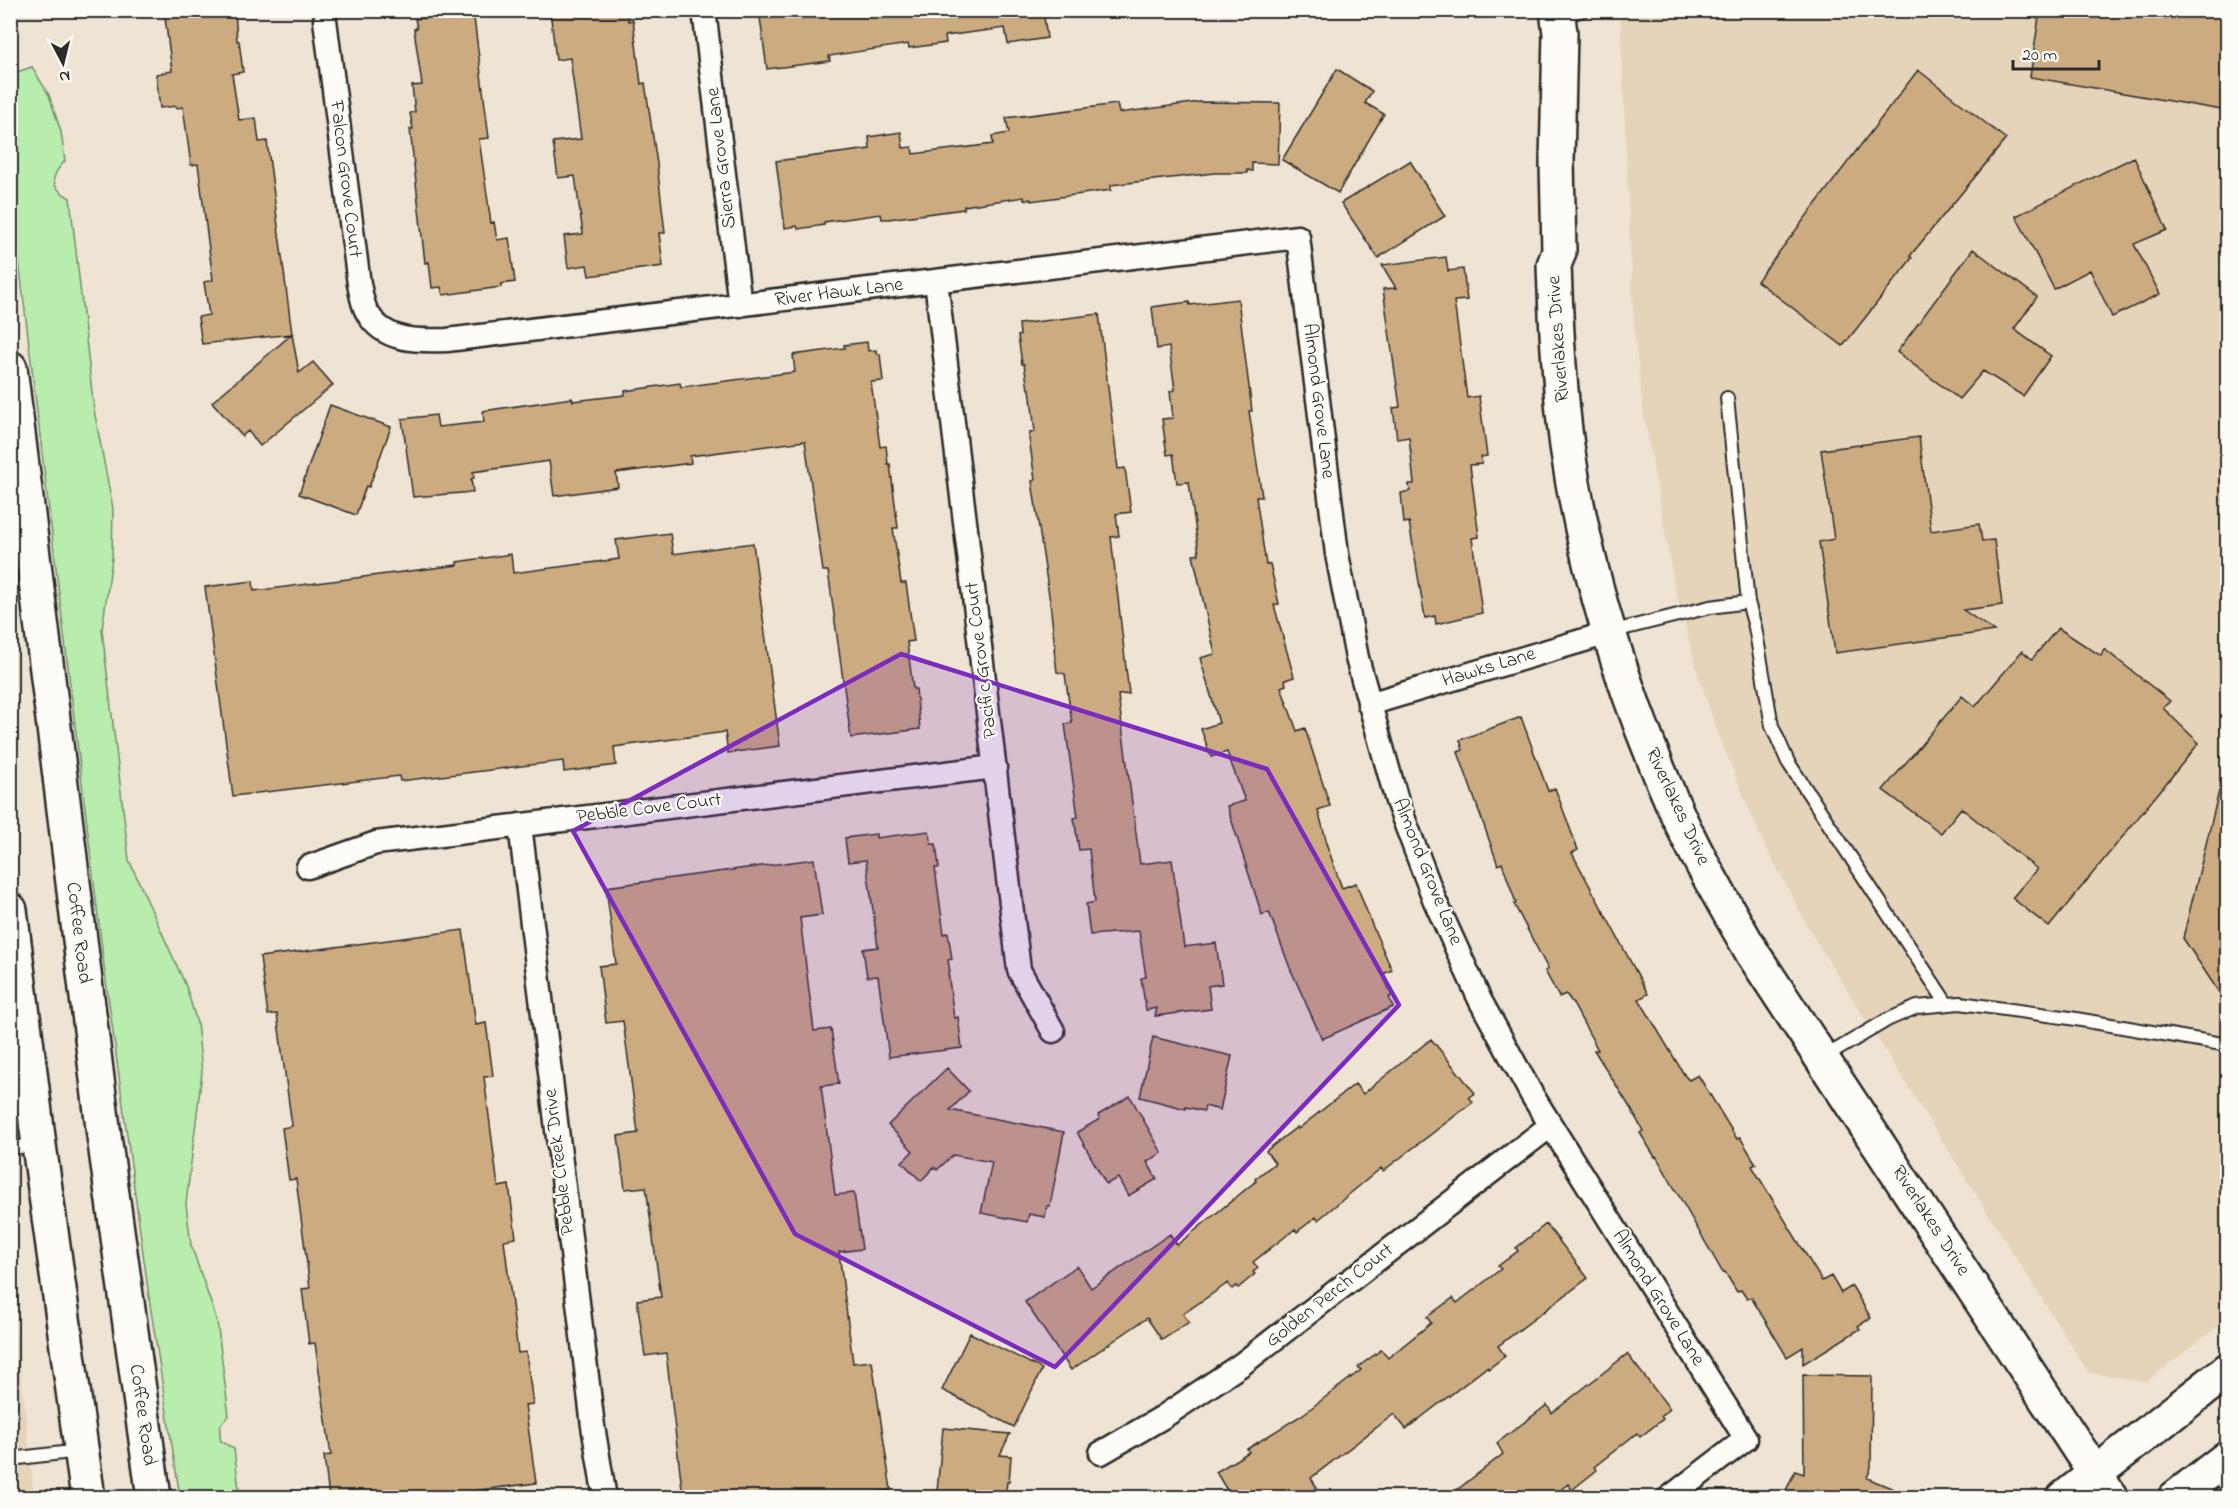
<svg xmlns="http://www.w3.org/2000/svg" width="2238" height="1508" font-family="'Indie Flower',sans-serif">
	<style>
		.built { fill: #e5d3ba }
		.green { fill: #b8edae; stroke: #728c6c; stroke-width: 1.5 }
		.building { fill: #cdab80; stroke: #2b2b2b; stroke-width: 1.5 }
		.lines { fill: none; stroke-linecap: round; stroke-linejoin: round }
		.service-casing { stroke: #2b2b2b; stroke-width: 16 }
		.minor-casing { stroke: #2b2b2b; stroke-width: 27 }
		.secondary-casing { stroke: #2b2b2b; stroke-width: 38 }
		.service { stroke: #fdfcf7; stroke-width: 12 }
		.minor { stroke: #fdfcf7; stroke-width: 22 }
		.secondary { stroke: #fdfcf7; stroke-width: 33 }
		.marked { fill: #7b2cbf; fill-opacity: 0.2; stroke: #7b2cbf; stroke-width: 4.5; stroke-linejoin: round }
		.labels { text-anchor: middle; dominant-baseline: central; stroke-width: 4.5; stroke-linejoin: round; paint-order: stroke }
		.street-label { font-size: 20px; fill: #2b2b2b; stroke: #fdfcf7 }
	</style>
	<rect width="100%" height="100%" fill="#efe4d3"/>
	<filter id="ink" filterUnits="userSpaceOnUse"><feTurbulence type="fractalNoise" baseFrequency=".0167" numOctaves="2"/><feDisplacementMap in="SourceGraphic" scale="12" xChannelSelector="R" yChannelSelector="G"/><feConvolveMatrix kernelMatrix="1 2 1 2 8 2 1 2 1" color-interpolation-filters="sRGB"/></filter>
	<g filter="url(#ink)">
		<path class="built" d="M 1620,11 L 2227,11 L 2227,1319 L 2146,1382 L 2088,1372 L 1813,936 L 1762,840 L 1720,739 L 1699,677 L 1676,593 L 1644,416 L 1634,330 Z
			M 11,1281 L 34,1497 L 11,1497 Z"/>
		<path class="green" d="M 32,67 L 49,95 L 61,132 L 65,161 C 50,176 49,187 70,198 L 94,410 L 113,509 L 112,558 L 102,630 L 129,860 L 186,986 L 197,1023 L 202,1072 L 186,1204 L 191,1245 L 217,1321 L 229,1416 C 220,1423 218,1429 221,1441 L 234,1449 L 240,1497 L 180,1497 L 150,1304 L 104,966 L 11,195 L 11,74 Z"/>
		<path class="building" d="M 164,10 L 235,10 L 237,41 L 239,41 L 243,72 L 232,74 L 239,120 L 256,118 L 259,142 L 267,141 L 292,334 L 299,373 L 313,362 L 333,385 L 260,446 L 248,431 L 242,436 L 212,402 L 292,334 L 202,344 L 198,317 L 209,315 L 204,282 L 213,280 L 198,164 L 191,165 L 183,107 L 176,108 L 176,106 L 160,108 L 156,74 L 172,71 Z
			M 444,10 L 473,10 L 489,138 L 479,139 L 491,223 L 494,222 L 497,240 L 509,238 L 515,282 L 501,284 L 501,287 L 443,295 L 441,287 L 432,288 L 429,262 L 425,263 L 410,129 L 413,129 L 410,113 L 415,112 L 412,86 L 422,85 L 414,29 L 417,28 L 415,19 L 425,18 L 425,13 Z
			M 550,10 L 627,10 L 628,21 L 633,20 L 641,84 L 645,83 L 657,164 L 665,233 L 659,233 L 663,266 L 589,276 L 587,265 L 568,268 L 564,236 L 583,234 L 575,176 L 558,178 L 553,142 L 581,139 L 570,58 L 556,60 Z
			M 759,10 L 1043,10 L 1047,38 L 1008,44 L 1005,28 L 945,36 L 946,43 L 909,48 L 908,44 L 829,56 L 830,61 L 767,69 Z
			M 2040,10 L 2228,10 L 2228,111 L 2030,77 Z
			M 1337,69 L 1372,91 L 1365,103 L 1384,114 L 1338,193 L 1282,160 Z
			M 1918,70 L 2006,139 L 1910,256 L 1912,258 L 1843,346 L 1757,281 Z
			M 1200,102 L 1280,103 L 1278,164 L 1252,163 L 1252,171 L 1247,170 L 1247,173 L 1214,173 L 1111,185 L 1111,190 L 1031,201 L 1031,199 L 1024,200 L 1024,197 L 964,206 L 964,209 L 888,219 L 882,219 L 881,214 L 824,222 L 824,225 L 798,229 L 797,226 L 785,228 L 776,161 L 870,149 L 869,137 L 901,132 L 903,148 L 912,147 L 913,154 L 993,144 L 992,136 L 1009,133 L 1006,118 L 1117,104 L 1119,113 Z
			M 2134,157 L 2167,230 L 2134,244 L 2160,294 L 2112,317 L 2090,270 L 2054,289 L 2016,216 Z
			M 1410,161 L 1445,216 L 1378,258 L 1341,203 Z
			M 1973,249 L 2037,297 L 2014,329 L 2051,356 L 2023,396 L 1983,371 L 1959,399 L 1897,352 Z
			M 1446,257 L 1448,271 L 1463,269 L 1467,300 L 1454,301 L 1467,398 L 1479,396 L 1487,456 L 1481,457 L 1482,464 L 1470,465 L 1479,537 L 1472,538 L 1482,613 L 1436,624 L 1435,616 L 1425,618 L 1409,522 L 1404,523 L 1401,493 L 1410,491 L 1409,484 L 1414,484 L 1409,437 L 1397,439 L 1393,408 L 1400,407 L 1383,289 L 1396,288 L 1382,265 Z
			M 1238,299 L 1252,411 L 1249,411 L 1262,497 L 1256,497 L 1266,565 L 1270,564 L 1279,604 L 1274,605 L 1294,677 L 1285,680 L 1286,685 L 1281,687 L 1297,731 L 1305,728 L 1330,806 L 1318,810 L 1327,843 L 1326,843 L 1342,888 L 1356,883 L 1372,925 L 1392,970 L 1383,974 L 1392,996 L 1389,997 L 1393,1007 L 1322,1039 L 1290,968 L 1269,912 L 1262,915 L 1227,806 L 1245,801 L 1227,752 L 1211,757 L 1201,729 L 1219,723 L 1200,658 L 1215,654 L 1193,555 L 1199,554 L 1189,482 L 1177,483 L 1173,454 L 1167,455 L 1162,419 L 1173,418 L 1170,391 L 1175,390 L 1169,347 L 1157,349 L 1152,307 L 1189,302 L 1190,305 Z
			M 1099,314 L 1118,469 L 1125,468 L 1131,512 L 1116,514 L 1119,536 L 1111,537 L 1129,694 L 1118,695 L 1140,864 L 1172,860 L 1184,947 L 1216,943 L 1222,984 L 1208,986 L 1211,1009 L 1155,1016 L 1157,1008 L 1146,1010 L 1141,978 L 1146,977 L 1139,931 L 1090,935 L 1086,904 L 1095,902 L 1094,893 L 1089,849 L 1079,850 L 1074,818 L 1078,817 L 1065,724 L 1072,723 L 1065,674 L 1057,672 L 1054,649 L 1055,648 L 1050,602 L 1032,481 L 1035,480 L 1029,438 L 1030,433 L 1035,432 L 1030,389 L 1028,389 L 1024,364 L 1022,364 L 1018,336 L 1020,335 L 1019,324 Z
			M 867,342 L 868,351 L 876,350 L 876,354 L 880,354 L 883,381 L 871,382 L 880,447 L 886,446 L 888,464 L 890,464 L 898,528 L 893,528 L 901,583 L 906,583 L 914,641 L 907,642 L 913,689 L 916,689 L 920,729 L 851,738 L 828,571 L 823,571 L 805,441 L 690,456 L 691,463 L 616,473 L 618,487 L 554,496 L 549,461 L 473,472 L 474,478 L 471,479 L 473,492 L 413,497 L 402,419 L 436,415 L 438,427 L 484,422 L 483,411 L 572,398 L 573,401 L 625,395 L 625,391 L 680,383 L 681,387 L 795,372 L 793,355 L 845,348 L 844,345 Z
			M 330,405 L 391,427 L 369,487 L 366,486 L 356,515 L 299,494 Z
			M 1919,437 L 1931,531 L 1979,524 L 1982,541 L 1994,540 L 2002,605 L 1963,610 L 1994,631 L 1835,653 L 1819,542 L 1834,539 L 1821,450 Z
			M 670,533 L 673,554 L 753,543 L 780,746 L 728,753 L 725,732 L 614,747 L 616,765 L 564,772 L 563,761 L 400,781 L 399,776 L 233,796 L 205,587 L 253,581 L 254,591 L 457,565 L 457,562 L 511,554 L 513,573 L 619,559 L 616,540 Z
			M 2058,628 L 2101,656 L 2104,649 L 2170,701 L 2163,708 L 2199,743 L 2049,927 L 2012,898 L 2037,869 L 1961,808 L 1941,833 L 1883,790 L 1962,696 L 1975,707 L 2022,651 L 2032,659 Z
			M 1521,717 L 1548,791 L 1555,788 L 1578,850 L 1572,853 L 1648,994 L 1639,999 L 1685,1076 L 1689,1080 L 1698,1075 L 1737,1139 L 1740,1137 L 1756,1164 L 1752,1166 L 1822,1281 L 1831,1276 L 1841,1293 L 1852,1286 L 1871,1318 L 1858,1326 L 1860,1329 L 1803,1364 L 1803,1347 L 1787,1357 L 1751,1297 L 1747,1299 L 1741,1290 L 1737,1292 L 1725,1272 L 1723,1273 L 1656,1156 L 1655,1157 L 1640,1133 L 1643,1131 L 1631,1109 L 1594,1050 L 1598,1050 L 1572,1002 L 1566,994 L 1559,997 L 1545,971 L 1548,969 L 1514,904 L 1516,903 L 1502,863 L 1498,865 L 1458,752 L 1463,750 L 1460,740 Z
			M 2219,791 L 2228,792 L 2228,1006 L 2183,938 Z
			M 929,831 L 931,844 L 936,844 L 939,868 L 935,868 L 944,934 L 948,933 L 952,959 L 948,960 L 950,972 L 948,972 L 954,1018 L 958,1017 L 962,1048 L 889,1057 L 878,976 L 867,977 L 863,949 L 878,947 L 866,860 L 848,862 L 845,838 L 876,834 L 876,838 Z
			M 814,859 L 822,915 L 800,918 L 814,1031 L 831,1029 L 839,1084 L 821,1086 L 835,1195 L 854,1193 L 862,1249 L 839,1252 L 853,1363 L 872,1361 L 891,1490 L 832,1497 L 683,1497 L 666,1353 L 645,1356 L 637,1300 L 661,1297 L 646,1187 L 625,1189 L 618,1136 L 638,1133 L 623,1021 L 606,1023 L 599,966 L 616,964 L 606,887 Z
			M 463,930 L 476,1025 L 486,1023 L 493,1076 L 484,1077 L 498,1187 L 509,1185 L 516,1238 L 504,1240 L 518,1353 L 526,1352 L 533,1404 L 525,1405 L 536,1483 L 424,1497 L 329,1497 L 324,1456 L 331,1455 L 315,1343 L 309,1344 L 302,1289 L 310,1288 L 296,1179 L 289,1180 L 282,1128 L 292,1126 L 277,1014 L 268,1015 L 260,957 Z
			M 1153,1037 L 1232,1056 L 1220,1110 L 1205,1106 L 1204,1111 L 1186,1107 L 1186,1109 L 1140,1097 Z
			M 1431,1039 L 1475,1093 L 1469,1097 L 1473,1102 L 1383,1171 L 1381,1168 L 1318,1220 L 1316,1217 L 1297,1232 L 1295,1229 L 1253,1262 L 1258,1268 L 1253,1272 L 1255,1274 L 1238,1288 L 1236,1286 L 1232,1289 L 1228,1283 L 1183,1314 L 1189,1322 L 1162,1340 L 1147,1318 L 1071,1370 L 1025,1302 L 1077,1266 L 1091,1288 L 1170,1234 L 1177,1245 L 1256,1181 L 1255,1179 L 1275,1163 L 1266,1151 L 1297,1127 L 1298,1129 L 1355,1084 L 1363,1094 Z
			M 947,1068 L 969,1091 L 950,1110 L 1064,1132 L 1050,1206 L 1047,1206 L 1045,1217 L 1029,1214 L 1027,1222 L 981,1213 L 992,1162 L 953,1155 L 937,1170 L 934,1167 L 921,1181 L 902,1162 L 913,1151 L 888,1125 Z
			M 1130,1096 L 1162,1153 L 1147,1162 L 1157,1179 L 1128,1196 L 1118,1178 L 1106,1184 L 1077,1132 L 1100,1119 L 1098,1115 Z
			M 1546,1224 L 1588,1278 L 1498,1346 L 1505,1356 L 1488,1369 L 1487,1367 L 1406,1429 L 1394,1414 L 1311,1478 L 1317,1488 L 1301,1497 L 1231,1497 L 1216,1472 L 1249,1452 L 1247,1449 L 1302,1415 L 1361,1370 L 1358,1367 L 1381,1350 L 1388,1358 L 1431,1323 L 1427,1317 L 1453,1298 L 1457,1303 L 1501,1269 L 1498,1266 L 1518,1251 L 1516,1248 Z
			M 970,1333 L 1042,1369 L 1014,1427 L 942,1390 Z
			M 1627,1354 L 1670,1409 L 1661,1416 L 1663,1419 L 1640,1437 L 1637,1433 L 1594,1467 L 1597,1470 L 1572,1490 L 1568,1484 L 1551,1497 L 1448,1497 L 1503,1454 L 1497,1443 L 1547,1405 L 1552,1413 Z
			M 1803,1375 L 1872,1376 L 1871,1467 L 1867,1478 L 1913,1497 L 1783,1497 L 1795,1471 L 1804,1474 Z
			M 943,1428 L 1010,1434 L 1000,1455 L 1011,1456 L 1009,1482 L 1007,1482 L 1005,1497 L 937,1491 Z"/>
		<g class="lines">
			<g class="service-casing">
				<path id="service" d="M 1559,17 L 1583,10
					M 1727,398 L 1748,602
					M 1610,632 L 1710,607 L 1748,602 L 1755,627 L 1772,726 L 1788,762 L 1947,1004
					M 1823,1058 L 1887,1020 L 1917,1007 L 1960,1003 L 2070,1018 L 2228,1045
					M 10,1148 L 38,1145
					M 10,1459 L 80,1451"/>
			</g>
			<g class="minor-casing">
				<path id="minor" d="M 704,10 L 740,305
					M 325,20 L 359,284 C 361,292 362,304 367,312 C 383,342 417,341 447,340 L 1298,237 L 1337,554 L 1357,658 L 1397,801 L 1435,901 L 1480,1000 L 1532,1095 L 1746,1439 L 1669,1498
					M 936,281 L 1019,970 L 1053,1031
					M 1369,704 L 1608,633
					M 520,825 L 593,1426 L 605,1498
					M 308,867 L 376,843 L 995,767
					M 1101,1453 L 1163,1417 L 1242,1364 L 1550,1126"/>
			</g>
			<g class="secondary-casing">
				<path id="secondary" d="M 1557,10 L 1560,33 L 1557,162 L 1559,252 L 1554,265 C 1556,325 1559,386 1567,446 C 1585,569 1622,688 1672,802 C 1695,855 1725,905 1753,954 L 2111,1498
					M 10,368 L 104,1136 L 154,1498
					M 10,910 L 39,1145 L 88,1498
					M 2064,1498 L 2228,1370
					M 2175,1498 L 2228,1457"/>
			</g>
			<use href="#service" class="service"/>
			<use href="#minor" class="minor"/>
			<use href="#secondary" class="secondary"/>
		</g>
	</g>
	<path class="marked" d="M 901,654 L 1267,769 L 1399,1005 L 1055,1367 L 795,1234 L 573,831 Z"/>
	<g class="labels">
		<g class="street-label">
			<text transform="translate(722 158) rotate(-97)">Sierra Grove Lane</text>
			<text transform="translate(345 179) rotate(83)">Falcon Grove Court</text>
			<text transform="translate(839 293) rotate(-7)">River Hawk Lane</text>
			<text transform="translate(1559 339) rotate(-94)">Riverlakes Drive</text>
			<text transform="translate(1318 401) rotate(83)">Almond Grove Lane</text>
			<text transform="translate(982 660) rotate(-97)">Pacific Grove Court</text>
			<text transform="translate(1489 668) rotate(-17)">Hawks Lane</text>
			<text transform="translate(1677 807) rotate(65)">Riverlakes Drive</text>
			<text transform="translate(649 809) rotate(-7)">Pebble Cove Court</text>
			<text transform="translate(1427 872) rotate(68)">Almond Grove Lane</text>
			<text transform="translate(78 933) rotate(83)">Coffee Road</text>
			<text transform="translate(560 1162) rotate(-97)">Pebble Creek Drive</text>
			<text transform="translate(1930 1221) rotate(57)">Riverlakes Drive</text>
			<text transform="translate(1330 1296) rotate(-38)">Golden Perch Court</text>
			<text transform="translate(1658 1298) rotate(58)">Almond Grove Lane</text>
			<text transform="translate(142 1415) rotate(82)">Coffee Road</text>
		</g>
	</g>
	<rect width="2238" height="1508" fill="none" stroke="#fdfcf7" stroke-width="36"/>
	<rect x="18" y="18" width="2202" height="1472" fill="none" stroke="#2b2b2b" stroke-width="2" filter="url(#ink)"/>
	<g transform="translate(63 63) rotate(173)" stroke="#fdfcf7" stroke-width="4.5" paint-order="stroke">
	<path d="M0-4.5L10 22L0 15L-10 22Z" fill="#2b2b2b"/>
	<text y="-9" font-size="16" font-weight="bold" text-anchor="middle" fill="#2b2b2b">N</text>
	</g>
	<path d="M2013 60v9h86v-9" fill="none" stroke="#2b2b2b" stroke-width="3"/>
	<text x="2022" y="60" font-size="18" fill="#2b2b2b" stroke="#fdfcf7" stroke-width="4.5" paint-order="stroke">20 m</text>
</svg>
